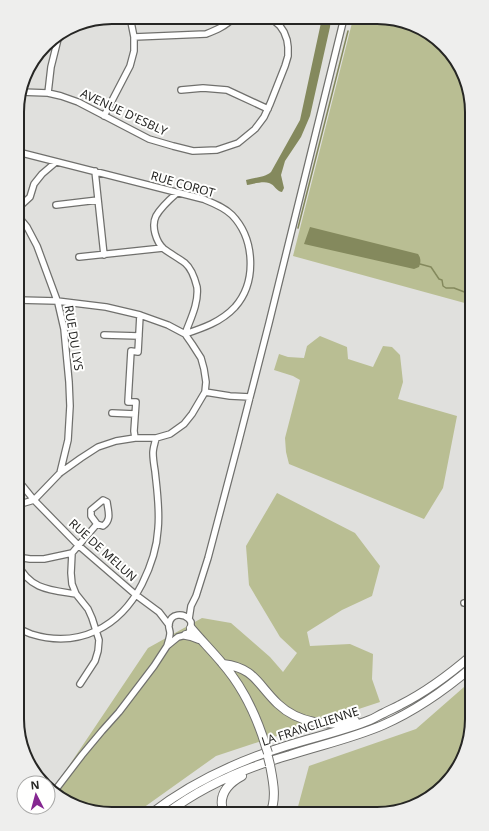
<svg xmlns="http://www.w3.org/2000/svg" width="489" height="831" font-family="'Noto Sans',sans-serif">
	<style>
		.green { fill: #b9be93 }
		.water { fill: #84895d }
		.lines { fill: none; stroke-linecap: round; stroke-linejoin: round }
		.stream { stroke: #84895d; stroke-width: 1.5 }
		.minor-casing { stroke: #70706d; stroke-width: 8 }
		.highway-casing { stroke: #70706d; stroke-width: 10 }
		.minor { stroke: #fff; stroke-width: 5.5 }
		.highway { stroke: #fff; stroke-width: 8 }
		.highway-bridge-casing { stroke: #70706d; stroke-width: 10; stroke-linecap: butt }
		.highway-bridge { stroke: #fff; stroke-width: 8 }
		.labels { text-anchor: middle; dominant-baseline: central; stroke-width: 4; stroke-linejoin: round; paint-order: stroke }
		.street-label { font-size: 12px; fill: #262624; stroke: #fffffe }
		.rim { fill: none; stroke: #262624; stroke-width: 2 }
	</style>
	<rect width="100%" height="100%" fill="#e0e0dd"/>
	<path class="green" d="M 353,19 L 395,19 L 439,40 L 465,76 L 472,112 L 472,305 L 293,256 Z
		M 320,336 L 347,347 L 348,359 L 373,367 L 383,346 L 392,347 L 400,355 L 403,382 L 398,399 L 457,416 L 443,488 L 424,519 L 289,464 L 286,452 L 285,438 L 300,380 L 293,376 L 274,370 L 279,354 L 288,357 L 304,358 L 307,346 Z
		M 277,493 L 355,533 L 380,566 L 372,596 L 342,610 L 307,632 L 310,646 L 350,644 L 373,654 L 372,679 L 380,702 L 216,756 L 136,813 L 100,813 L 54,794 L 52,791 L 148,648 L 202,618 L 231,623 L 270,657 L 283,672 L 297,653 L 280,637 L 249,585 L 246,546 Z
		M 472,680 L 472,725 L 452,777 L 413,807 L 377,814 L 296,814 L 309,766 L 416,729 Z"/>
	<path class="water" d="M 322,18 L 331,18 L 330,27 L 310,116 L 301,137 L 285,161 L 281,175 L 284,188 L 282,192 C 276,191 275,185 269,183 C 263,181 253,184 247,185 L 246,180 C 255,177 264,178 271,172 L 300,120 Z
		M 310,227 L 418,254 C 421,258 421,262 419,267 L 414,269 L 304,244 Z"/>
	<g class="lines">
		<path class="stream" d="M 298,228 L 348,31
			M 420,264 L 431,267 L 439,279 L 442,280 L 443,286 L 446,288 L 454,288 L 467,293 L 472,293"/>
		<g class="minor-casing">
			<path id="minor" d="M 134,37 L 206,34 C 216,30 226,26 233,18
				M 181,90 L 203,88 L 227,90 L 268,109
				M 20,92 L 48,93 L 61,96 L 78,102 L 149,139 L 173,146 L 193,151 L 217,150 L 238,143 L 255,129 L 264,117 L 270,104 L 285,66 L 288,56 L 288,47 L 287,40 L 284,32 L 280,26 L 271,18
				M 48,93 L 51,67 L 59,35
				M 104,116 L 130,66 L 134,51 L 134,37 L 130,17
				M 18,152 L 203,199 C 213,203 224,207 232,215 C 255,239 257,282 235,307 C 221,322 203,328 185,334
				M 95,171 L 104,255
				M 177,193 C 169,200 161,207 156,216 C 151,226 156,242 164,249 C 171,254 178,258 185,263 C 191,268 195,279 197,287 C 199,303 190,320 185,334
				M 56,205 L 98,200
				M 18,208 L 30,197 L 34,184 L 42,174 L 56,162
				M 18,216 L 27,227 L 37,246 L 58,303 L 64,329 L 69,382 L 70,406 L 68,440 L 60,473
				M 79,257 L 163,248
				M 104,335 L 139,336
				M 205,392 L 230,396 L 250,397
				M 112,413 L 135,414
				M 135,438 L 134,431 L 136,402 L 128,402 L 131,351 L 138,352 L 140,315
				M 17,479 L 34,500 L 78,545 L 136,595 L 159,612 L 169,625
				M 103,500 L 107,502 C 108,511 112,520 103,526 L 97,524 L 91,516 L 91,510 Z
				M 17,505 L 34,500 L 60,473 L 81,458 L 98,447 L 116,441 L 135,438 L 156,438 L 170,434 L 184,424 L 192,414 L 205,392 L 206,382 L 204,369 L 201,358 L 192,344 L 185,334 L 168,325 L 140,315 L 106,307 L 57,301 L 18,300
				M 72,553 L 71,573 L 72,584 L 76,594 L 88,609 L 92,618 L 99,640 L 98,651 L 95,661 L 80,684
				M 17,557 L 30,559 L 44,559 L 72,553 L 97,524
				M 17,563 C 30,590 50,590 76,594
				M 464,603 L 472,602
				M 17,628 C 22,630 26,632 31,634 C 79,649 120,627 142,584 C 151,566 157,548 158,529 C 160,510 157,490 155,471 C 154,465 153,459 153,453 C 153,448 155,443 156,438
				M 167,646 C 168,642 170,637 170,633 C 170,630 168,627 169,624 C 171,613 183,613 189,619
				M 53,793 L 82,755 L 102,731 L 119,712 L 154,666 L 167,646 L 178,637 L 186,635 L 188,634 L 191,628 L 191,622 L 189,619 L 191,606 L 196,596 L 208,558 L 238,444 L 269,323 L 344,18"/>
		</g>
		<g class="highway-casing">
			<path id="highway" d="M 191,628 C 201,640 212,651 222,663 C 243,687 257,717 266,747
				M 186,635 L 191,636 L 199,639
				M 223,664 C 255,668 257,684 278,704 C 298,723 328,727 355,721
				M 270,765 C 273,781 277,798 270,814
				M 152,813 C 192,782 238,761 286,746 C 314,737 343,731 370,720 C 375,718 379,715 384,713 C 389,710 395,708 400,705 C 426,692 450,674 472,655
				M 167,813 C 203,786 247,767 290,755 C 321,745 353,738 383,725 C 415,711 445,690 472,667
				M 224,814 C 217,796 227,784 242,776"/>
		</g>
		<use href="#minor" class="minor"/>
		<use href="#highway" class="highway"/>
		<g class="highway-bridge-casing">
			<path id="highway-bridge" d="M 266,747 L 268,753
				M 268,757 L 270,765"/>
		</g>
		<use href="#highway-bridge" class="highway-bridge"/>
	</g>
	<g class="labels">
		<g class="street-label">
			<text transform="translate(124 112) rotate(25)">AVENUE D'ESBLY</text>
			<text transform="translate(183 184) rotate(16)">RUE COROT</text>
			<text transform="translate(74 338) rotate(81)">RUE DU LYS</text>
			<text transform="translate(103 550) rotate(42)">RUE DE MELUN</text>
			<text transform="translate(310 726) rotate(-18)">LA FRANCILIENNE</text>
		</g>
	</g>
	<path d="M0 0H489V831H0ZM112 24H377A88 88 0 0 1 465 112V719A88 88 0 0 1 377 807H112A88 88 0 0 1 24 719V112A88 88 0 0 1 112 24Z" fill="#eeeeed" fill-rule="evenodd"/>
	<path class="rim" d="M112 24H377A88 88 0 0 1 465 112V719A88 88 0 0 1 377 807H112A88 88 0 0 1 24 719V112A88 88 0 0 1 112 24Z"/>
	<g transform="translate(36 795) rotate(354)"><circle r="19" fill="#fffffe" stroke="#a8a8a7"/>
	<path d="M0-3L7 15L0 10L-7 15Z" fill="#852791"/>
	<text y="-6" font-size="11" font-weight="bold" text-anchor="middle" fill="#262624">N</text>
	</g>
</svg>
